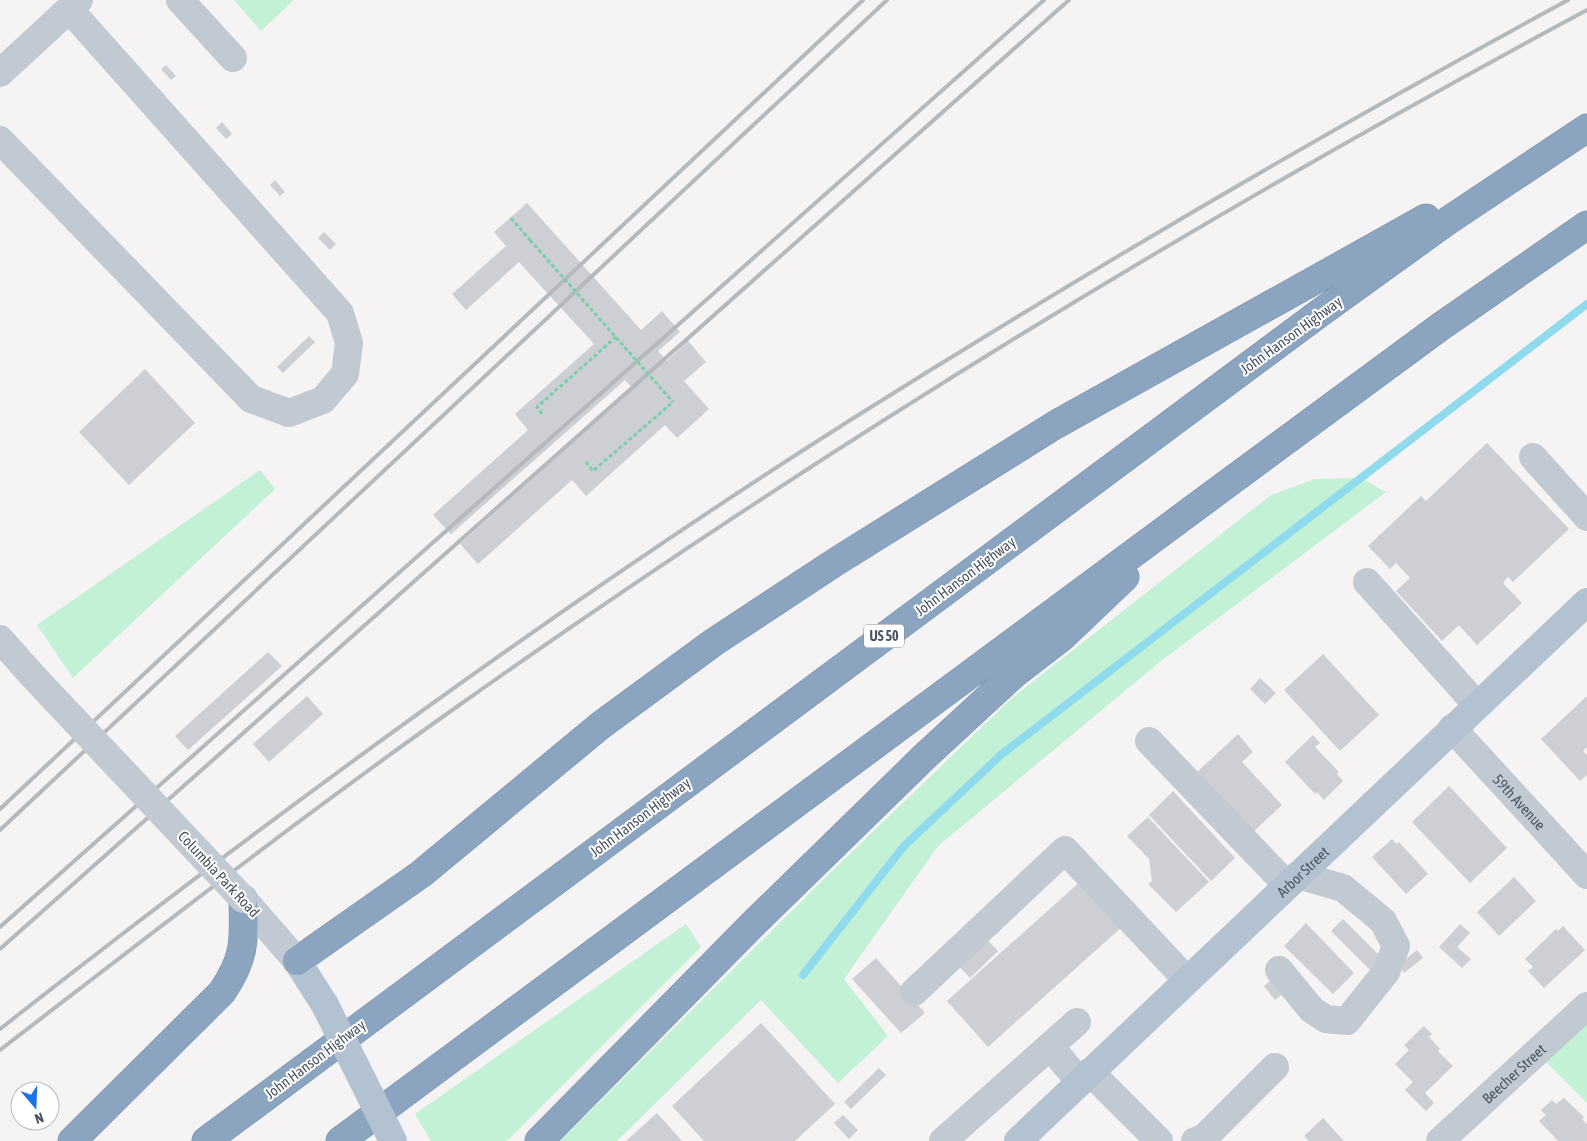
<svg xmlns="http://www.w3.org/2000/svg" width="1587" height="1141" font-family="'Asap Condensed',sans-serif">
	<style>
		.green { fill: #c3f1d5 }
		.lines { fill: none; stroke-linecap: round; stroke-linejoin: round }
		.stream { stroke: #90daee; stroke-width: 8 }
		.building { fill: #cdcfd5 }
		.highway-casing { stroke: #7690ad; stroke-width: 29 }
		.path { stroke: #7ad0a6; stroke-width: 3; stroke-dasharray: 4 2.5; stroke-linecap: butt }
		.minor { stroke: #c1cad2; stroke-width: 28 }
		.major { stroke: #b3c2d1; stroke-width: 28 }
		.highway { stroke: #8ba5c1; stroke-width: 28 }
		.rail { stroke: #b5b8bd; stroke-width: 4 }
		.path-bridge { stroke: #7ad0a6; stroke-width: 3; stroke-dasharray: 4 2.5; stroke-linecap: butt }
		.minor-bridge { stroke: #c1cad2; stroke-width: 28 }
		.major-bridge { stroke: #b3c2d1; stroke-width: 28 }
		.labels { text-anchor: middle; dominant-baseline: central; stroke-width: 4; stroke-linejoin: round; paint-order: stroke }
		.shield { fill: #fff; stroke: #808990; stroke-width: 1 }
		.shield-label { font-size: 14px; font-weight: bold; fill: #4a5661 }
		.street-label { font-size: 15px; fill: #4a5661; stroke: #fff }
	</style>
	<rect width="100%" height="100%" fill="#f5f3f3"/>
	<path class="green" d="M 234,0 L 294,0 L 261,31 Z
		M 260,470 L 275,489 L 73,678 L 37,625 Z
		M 1361,478 L 1386,492 L 1161,661 L 938,846 L 844,979 L 888,1036 L 838,1083 L 761,1000 L 617,1141 L 560,1141 L 829,874 L 1012,698 L 1271,495 L 1315,479 Z
		M 686,924 L 701,947 L 510,1138 L 505,1141 L 431,1141 L 415,1114 Z
		M 1587,1024 L 1587,1103 L 1546,1062 Z"/>
	<g class="lines">
		<path class="stream" d="M 803,975 L 904,846 L 1002,754 L 1587,304"/>
	</g>
	<path class="building" d="M 166,65 L 176,76 L 171,80 L 161,69 Z
		M 222,122 L 232,134 L 226,139 L 216,128 Z
		M 275,180 L 285,192 L 280,196 L 270,185 Z
		M 527,203 L 641,330 L 662,311 L 680,332 L 658,351 L 667,361 L 688,341 L 706,362 L 684,381 L 709,409 L 677,438 L 665,425 L 586,496 L 572,480 L 478,564 L 460,544 L 633,389 L 625,380 L 451,534 L 433,515 L 528,430 L 515,414 L 594,344 L 519,262 L 466,310 L 452,294 L 506,246 L 494,232 Z
		M 324,232 L 336,244 L 330,250 L 318,238 Z
		M 309,336 L 315,342 L 283,373 L 277,367 Z
		M 145,369 L 195,423 L 129,485 L 79,432 Z
		M 1487,443 L 1569,529 L 1513,582 L 1508,577 L 1503,583 L 1522,603 L 1477,645 L 1459,625 L 1442,641 L 1396,591 L 1410,578 L 1396,563 L 1390,569 L 1368,546 L 1421,496 L 1426,501 Z
		M 268,652 L 282,666 L 188,750 L 175,736 Z
		M 1323,654 L 1379,715 L 1340,751 L 1284,690 Z
		M 1260,678 L 1276,693 L 1265,704 L 1250,689 Z
		M 307,696 L 323,714 L 269,762 L 253,744 Z
		M 1587,696 L 1587,747 L 1583,751 L 1587,755 L 1587,775 L 1580,781 L 1541,739 Z
		M 1238,734 L 1253,752 L 1242,762 L 1282,805 L 1251,834 L 1195,774 Z
		M 1313,735 L 1320,743 L 1315,747 L 1339,772 L 1337,774 L 1343,781 L 1324,800 L 1317,792 L 1315,794 L 1285,762 Z
		M 1449,786 L 1507,848 L 1470,883 L 1412,822 Z
		M 1173,791 L 1235,858 L 1211,881 L 1149,815 Z
		M 1148,817 L 1209,882 L 1176,912 L 1148,884 L 1152,881 L 1149,859 L 1127,836 Z
		M 1392,839 L 1397,844 L 1399,842 L 1428,874 L 1406,894 L 1372,857 Z
		M 1514,877 L 1536,901 L 1499,936 L 1477,912 Z
		M 1082,880 L 1123,926 L 988,1047 L 947,1001 Z
		M 1343,919 L 1383,959 L 1371,971 L 1331,931 Z
		M 1306,923 L 1354,973 L 1333,994 L 1284,946 Z
		M 1460,924 L 1470,933 L 1457,947 L 1471,959 L 1462,968 L 1439,947 Z
		M 1563,926 L 1585,950 L 1544,988 L 1528,971 L 1533,967 L 1525,959 L 1556,929 L 1558,931 Z
		M 980,932 L 998,951 L 970,978 L 952,959 Z
		M 1417,950 L 1423,958 L 1404,973 L 1399,965 Z
		M 876,958 L 925,1013 L 901,1033 L 852,979 Z
		M 1279,973 L 1291,987 L 1275,1000 L 1264,986 Z
		M 761,1023 L 835,1104 L 795,1141 L 704,1141 L 672,1106 Z
		M 1424,1026 L 1432,1034 L 1429,1037 L 1440,1049 L 1438,1051 L 1453,1066 L 1425,1093 L 1434,1103 L 1426,1111 L 1405,1090 L 1413,1082 L 1395,1064 L 1409,1050 L 1404,1045 Z
		M 879,1068 L 886,1075 L 851,1109 L 844,1102 Z
		M 1564,1098 L 1584,1117 L 1582,1119 L 1587,1124 L 1587,1141 L 1558,1141 L 1539,1121 L 1546,1115 L 1541,1110 L 1552,1100 L 1556,1104 Z
		M 657,1113 L 682,1141 L 626,1141 Z
		M 843,1115 L 858,1130 L 849,1139 L 834,1123 Z
		M 1323,1118 L 1344,1141 L 1309,1141 L 1304,1136 Z"/>
	<g class="lines">
		<g class="highway-casing">
			<path id="highway" d="M 297,961 L 421,874 L 601,725 L 714,642 L 837,561 L 1055,425 L 1426,218
				M 72,1141 L 222,992 C 246,957 244,940 243,899
				M 206,1141 L 1321,312 L 1446,222 L 1587,128
				M 340,1141 L 1208,498 L 1440,327 L 1587,225
				M 539,1141 L 754,923 L 923,758 L 1014,674 L 1062,637 L 1125,577"/>
		</g>
		<path class="path" d="M 511,218 L 530,240
			M 542,414 L 537,407 L 616,337
			M 586,462 L 593,471 L 673,402"/>
		<g class="minor">
			<path d="M 180,0 L 233,58"/>
			<path d="M 0,73 L 79,0"/>
			<path d="M 0,140 L 251,399 L 289,413 L 323,400 L 345,374 L 349,343 L 340,313 L 69,9"/>
			<path d="M 1533,457 L 1587,517"/>
			<path d="M 1367,582 L 1477,705"/>
			<path d="M 0,639 L 31,674"/>
			<path id="s1" d="M 1452,728 L 1587,875"/>
			<path d="M 1149,741 L 1287,885"/>
			<path d="M 243,899 L 297,961"/>
			<path d="M 1279,970 L 1312,1010 L 1326,1019 L 1347,1021 L 1386,972 L 1396,946 L 1383,921 L 1343,888 L 1298,875"/>
			<path d="M 914,992 L 1065,850 L 1187,980"/>
			<path d="M 1050,1046 L 1077,1022"/>
			<path d="M 1090,1072 L 1159,1141"/>
			<path d="M 943,1141 L 1050,1046 L 1080,1082"/>
			<path d="M 1195,1141 L 1204,1138 L 1275,1067"/>
			<path id="s2" d="M 1440,1141 L 1587,1006"/>
		</g>
		<g class="major">
			<path d="M 297,961 L 325,1005"/>
			<path id="s3" d="M 1018,1141 L 1587,602"/>
		</g>
		<use href="#highway" class="highway"/>
		<path class="rail" d="M 0,809 L 863,0
			M 0,830 L 887,0
			M 0,927 L 1044,0
			M 0,949 L 1069,0
			M 0,1029 C 274,814 557,606 852,419 C 1086,272 1325,132 1568,0
			M 0,1050 C 151,934 302,816 458,706 C 819,450 1197,219 1587,10"/>
		<path class="path-bridge" d="M 530,240 L 673,402"/>
		<path class="minor-bridge" d="M 31,674 L 243,899"/>
		<path class="major-bridge" d="M 325,1005 L 393,1141"/>
	</g>
	<g class="labels">
		<rect class="shield" x="864" y="624.5" width="40" height="23" rx="4"/>
		<g class="shield-label">
			<text x="884" y="636">US 50</text>
		</g>
		<g class="street-label">
			<text transform="translate(1291 335) rotate(-36)">John Hanson Highway</text>
			<text transform="translate(965 576) rotate(-37)">John Hanson Highway</text>
			<text stroke="none"><textPath href="#s1" startOffset="100">59th Avenue</textPath></text>
			<text transform="translate(640 817) rotate(-37)">John Hanson Highway</text>
			<text stroke="none"><textPath href="#s3" startOffset="392">Arbor Street</textPath></text>
			<text transform="translate(219 874) rotate(47)">Columbia Park Road</text>
			<text transform="translate(315 1059) rotate(-37)">John Hanson Highway</text>
			<text stroke="none"><textPath href="#s2" startOffset="100">Beecher Street</textPath></text>
		</g>
	</g>
	<g transform="translate(35 1106) rotate(161)"><circle r="24" fill="#ffffff" stroke="#b7bbc0"/>
	<path d="M0-4L9 19L0 12L-9 19Z" fill="#1a73e8"/>
	<text y="-8" font-size="14" font-weight="bold" text-anchor="middle" fill="#4a5661">N</text>
	</g>
</svg>
